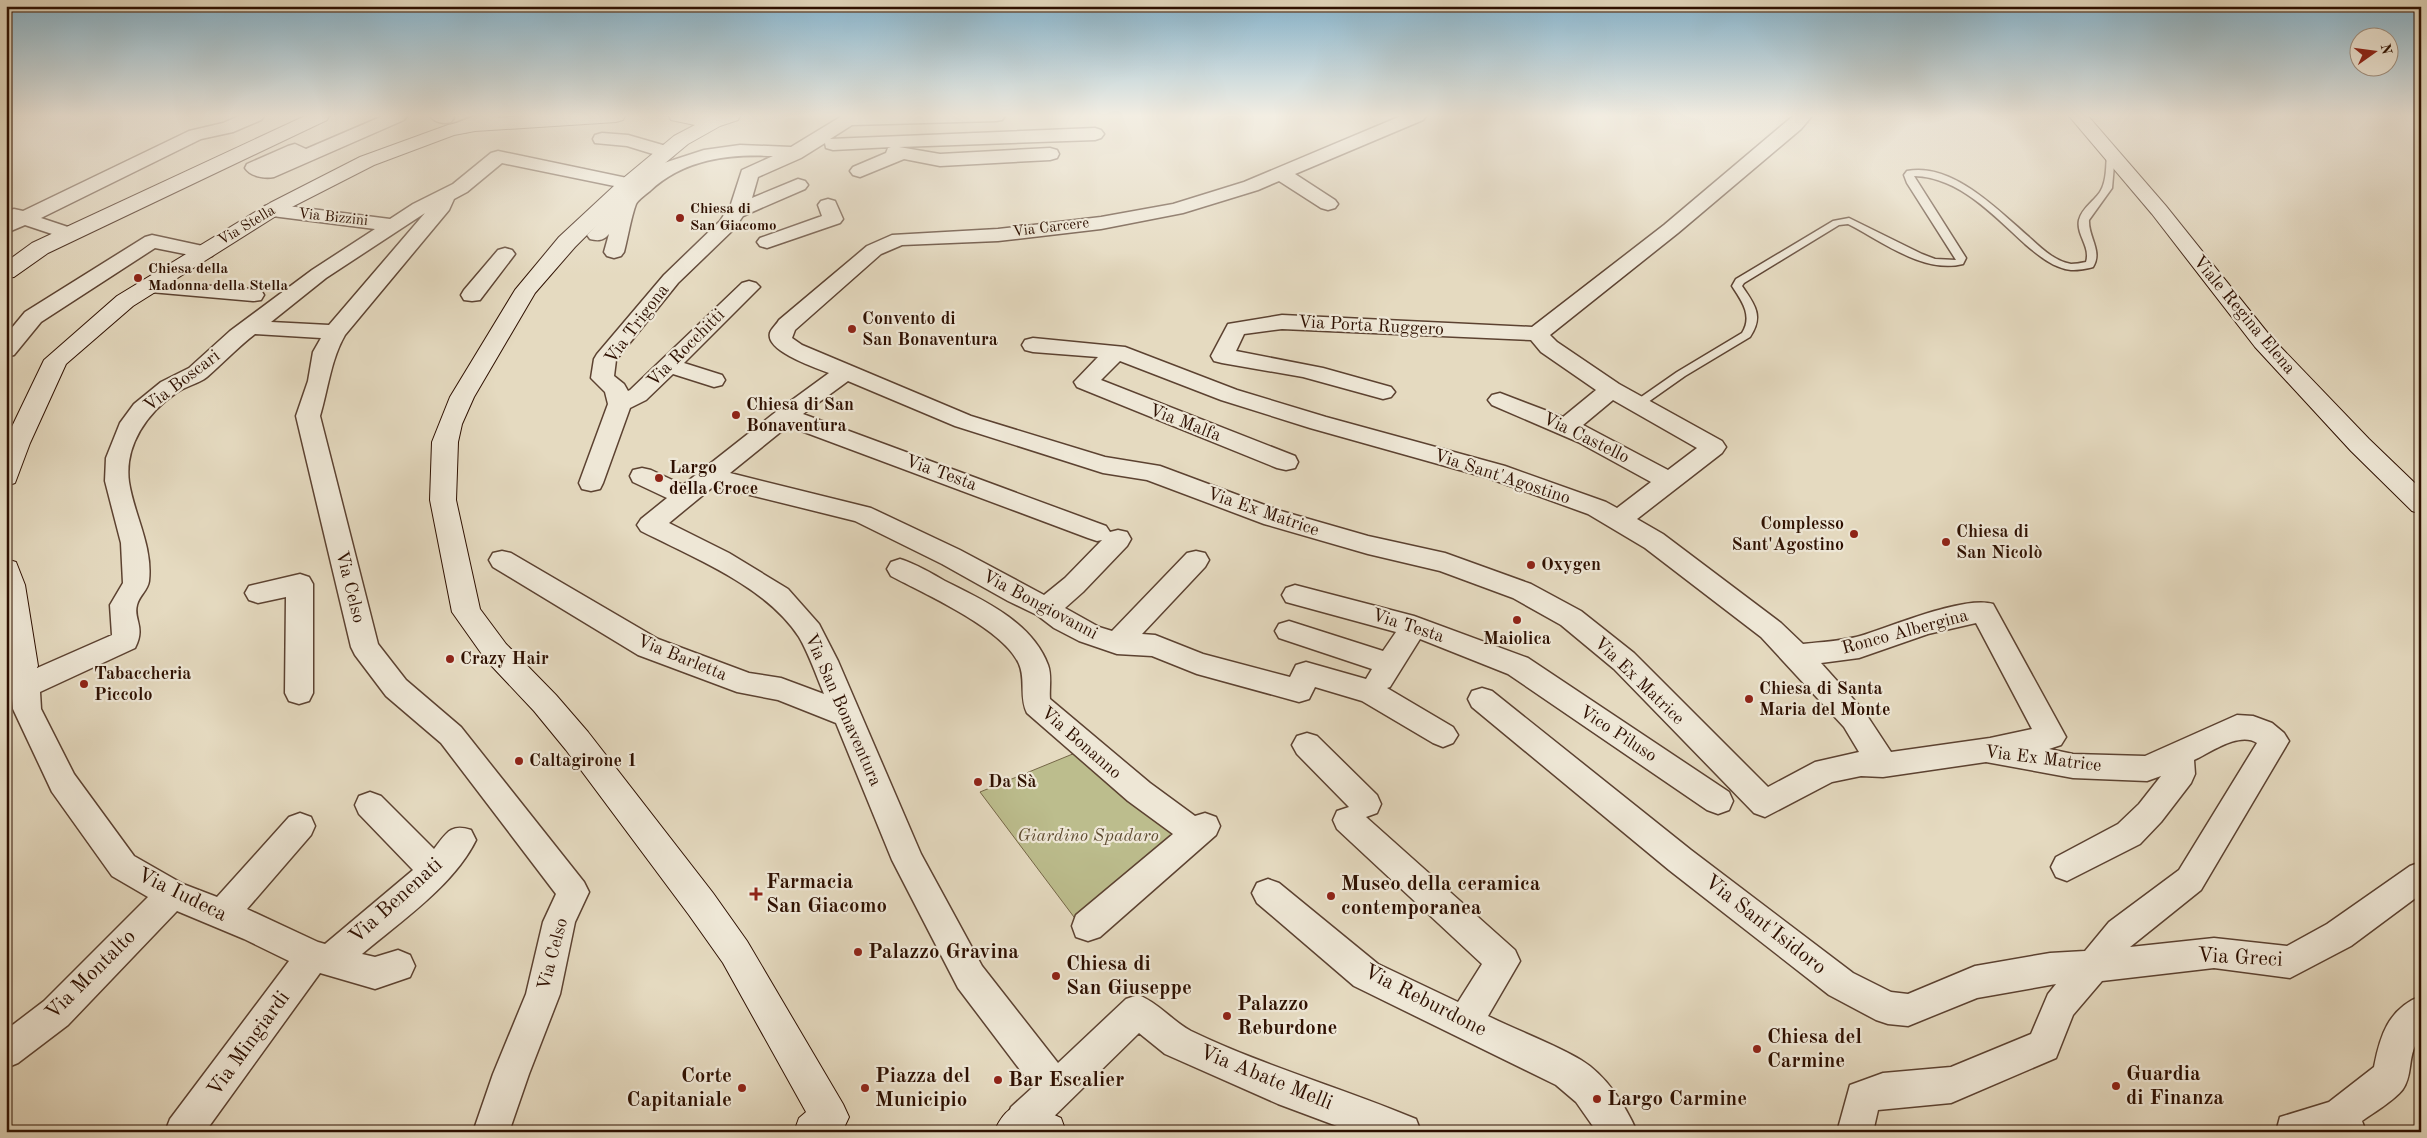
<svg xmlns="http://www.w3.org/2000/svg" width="2427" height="1138" font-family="'Old Standard TT',serif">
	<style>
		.green { fill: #bcbd8d; stroke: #756647 }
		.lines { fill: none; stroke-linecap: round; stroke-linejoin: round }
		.lane-casing { stroke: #5c4231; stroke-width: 3 }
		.street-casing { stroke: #5c4231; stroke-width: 3 }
		.secondary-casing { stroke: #2e1001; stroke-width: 2 }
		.lane { fill: #eee7d6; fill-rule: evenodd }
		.street { fill: #eee7d6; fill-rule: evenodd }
		.secondary { fill: #eee7d6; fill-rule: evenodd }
		.poi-dot { fill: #8f2418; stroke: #eee7d6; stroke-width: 2 }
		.labels { text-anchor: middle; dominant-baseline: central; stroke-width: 4.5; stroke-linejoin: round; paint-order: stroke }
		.far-poi-label { font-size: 15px; font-weight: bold; fill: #2e1001; stroke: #eee7d6; text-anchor: start }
		.far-street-label { font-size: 15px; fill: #2e1001; stroke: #eee7d6 }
		.street-label { font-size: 18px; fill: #2e1001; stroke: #eee7d6 }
		.poi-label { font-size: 18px; font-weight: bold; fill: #2e1001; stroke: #eee7d6; text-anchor: start }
		.park-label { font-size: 18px; font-style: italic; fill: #604d32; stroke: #eee7d6 }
		.near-poi-label { font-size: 21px; font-weight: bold; fill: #2e1001; stroke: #eee7d6; text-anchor: start }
		.near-street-label { font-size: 21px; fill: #2e1001; stroke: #eee7d6 }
	</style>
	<rect width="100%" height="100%" fill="#e5dac0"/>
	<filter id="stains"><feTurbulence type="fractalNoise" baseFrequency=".004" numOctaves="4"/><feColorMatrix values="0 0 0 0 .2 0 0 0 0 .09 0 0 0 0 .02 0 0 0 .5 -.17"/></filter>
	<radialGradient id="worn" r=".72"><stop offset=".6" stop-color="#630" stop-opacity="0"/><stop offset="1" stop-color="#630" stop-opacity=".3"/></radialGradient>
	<path class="green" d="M 1080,751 L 1182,834 L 1080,925 L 980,792 Z"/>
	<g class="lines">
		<g class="lane-casing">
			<path id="lane" d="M 2111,150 L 2115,153 L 2112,188 L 2089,220 C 2088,237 2103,251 2093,267 C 2087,269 2078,270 2071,270 C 2053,268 2038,255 2025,244 C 1993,215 1959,177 1914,176 L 1966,258 L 1963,264 C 1923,274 1882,241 1848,224 L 1839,225 L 1744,283 L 1742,286 C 1755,305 1764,316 1750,337 L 1685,376 L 1641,407 L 1633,407 L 1631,404 L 1677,372 L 1742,333 C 1753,316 1742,301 1732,286 L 1736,279 L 1833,221 L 1849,218 L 1922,254 L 1935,259 L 1956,260 L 1907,183 L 1904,175 L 1907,171 C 1952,162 1998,210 2029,237 C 2041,248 2054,261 2071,264 C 2075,264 2081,263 2086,262 C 2091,247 2076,235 2079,220 C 2082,208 2094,201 2100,192 C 2107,181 2106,165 2107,153 Z"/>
		</g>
		<g class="street-casing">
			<path id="street" d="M 239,116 L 264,116 L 261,120 L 233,132 L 201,139 L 41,218 L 77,230 L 80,234 L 77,238 L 70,240 L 25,225 L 6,233 L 7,211 L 14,209 L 23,211 L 189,131 L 223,123 Z
				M 383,116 L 407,116 L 404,120 L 274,177 C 264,179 250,176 245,168 L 247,164 L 288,146 L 295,144 L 306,149 Z
				M 430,116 L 453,116 L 454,118 L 451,122 C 444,124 435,123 430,116 Z
				M 474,116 L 499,116 L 496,120 L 466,132 L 454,132 L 451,128 L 454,124 Z
				M 842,116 L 1005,116 L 1002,120 L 996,121 L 852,125 L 830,139 L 1095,128 L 1101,130 L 1104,134 L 1101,138 L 1095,140 L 899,147 L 940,154 L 1050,148 L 1057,150 L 1059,154 L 1057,158 L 1050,160 L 940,166 L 904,159 L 860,177 L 853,175 L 850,171 L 853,167 L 886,153 L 888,148 L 891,147 L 833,150 L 826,148 L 825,143 L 801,158 L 758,177 L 752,198 L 798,179 L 805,181 L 808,185 L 805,189 L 743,216 L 734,229 L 678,283 L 616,360 L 614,376 L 624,384 L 628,391 L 630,390 L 742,283 L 749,281 L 756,283 L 760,287 L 684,363 L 722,375 L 725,380 L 722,385 L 714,387 L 673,374 L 646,400 L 630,408 L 603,483 L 600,489 L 591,491 L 582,489 L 579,483 L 608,404 L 605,392 L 591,378 L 594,359 L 597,354 L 664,275 L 720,221 L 731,204 L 742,170 L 773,156 C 729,154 684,159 650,191 C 646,194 638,200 636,204 C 631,217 628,237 624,252 L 621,256 L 614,258 L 607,256 L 604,252 L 609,234 C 603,241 598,241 590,239 L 587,235 L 629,189 L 502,163 L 467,192 L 454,199 L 449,210 L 345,335 C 331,359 328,389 320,416 L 378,644 L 406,680 L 461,727 L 584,882 L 589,892 L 575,922 L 560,994 L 529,1074 L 509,1132 L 473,1132 L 493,1074 L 526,994 L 543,922 L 556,894 L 441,743 L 386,696 L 355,655 L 351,647 L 296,416 L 308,381 L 313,352 L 321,338 L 255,334 C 238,347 223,363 207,377 C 198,384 186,386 176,393 C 148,412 124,445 129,482 C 134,515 153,546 149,581 C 148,590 139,596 137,605 C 133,619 146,627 135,648 L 40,692 L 41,709 L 74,774 L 134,856 L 183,884 L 217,897 L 289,817 L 300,813 L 311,817 L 315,826 L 311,835 L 247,909 L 318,942 L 325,944 L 413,870 L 359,814 L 355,805 L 359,796 L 370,792 L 381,796 L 434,849 C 446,834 450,823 471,830 L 476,840 C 454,885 400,922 362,954 L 375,957 L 398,950 L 410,955 L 415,966 L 410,977 L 375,989 L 320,973 L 205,1132 L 165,1132 L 170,1119 L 289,961 L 244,939 L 177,911 L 68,1025 L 18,1063 L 6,1068 L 6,1030 L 44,1001 L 148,897 L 112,876 L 52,792 L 13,709 L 9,668 L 13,660 L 23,657 L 33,660 L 37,668 L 112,635 L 110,605 L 123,583 L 121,543 L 105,481 L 106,458 L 120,423 L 134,404 L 161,382 L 189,368 L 230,331 L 312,270 L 375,229 L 272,216 L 265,214 L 262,210 L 265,206 L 272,204 L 390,219 L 413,204 L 453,184 L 491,153 L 498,151 L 627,178 L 636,183 L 664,163 L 704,150 L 740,145 L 791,147 ZM 425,213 L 329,325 L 271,322 L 326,278 Z
				M 1401,116 L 1426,116 L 1423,120 L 1295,174 L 1335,200 L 1338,204 L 1335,208 L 1328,210 L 1321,208 L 1279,181 L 1258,190 L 1183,213 L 1101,229 L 998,241 L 902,245 L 881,254 L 795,330 L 792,338 L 802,345 L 971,416 L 1105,457 L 1160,466 L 1281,511 L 1368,536 L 1445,553 L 1531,584 L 1581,611 L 1634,653 L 1768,787 L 1815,762 L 1859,752 L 1844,727 L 1761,637 L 1645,548 L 1588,514 L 1488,478 L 1310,428 L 1221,400 L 1120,361 L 1101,380 L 1295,456 L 1298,462 L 1295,468 L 1286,470 L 1277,468 L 1077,387 L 1074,382 L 1098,357 L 1033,352 L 1025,350 L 1022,345 L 1025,340 L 1033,338 L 1125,347 L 1237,390 L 1326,417 L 1505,466 L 1606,502 L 1617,508 L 1651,482 L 1578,442 L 1492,405 L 1488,400 L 1492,395 L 1500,393 L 1563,417 L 1596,390 L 1541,352 L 1531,340 L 1282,329 L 1244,334 L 1236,351 L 1323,368 L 1391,387 L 1395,392 L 1391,397 L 1383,399 L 1303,377 L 1222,363 L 1214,361 L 1211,356 L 1228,324 L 1282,315 L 1532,327 L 1664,225 L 1793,116 L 1812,116 L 1801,129 L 1678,233 L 1550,335 L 1557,342 L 1619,384 L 1722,441 L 1726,447 L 1722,453 L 1637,519 L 1663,534 L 1781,623 L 1803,644 C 1821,642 1842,641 1860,636 C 1890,627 1965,595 1993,604 L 2066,737 L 2061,745 L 2049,749 L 2073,754 L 2145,756 L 2237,715 L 2253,716 L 2272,723 L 2284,733 L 2289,741 L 2201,890 L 2130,947 L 2214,938 L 2287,946 L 2327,924 L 2410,866 L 2421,862 L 2421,894 L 2351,946 L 2290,978 L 2214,968 L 2102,981 L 2073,1015 L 2056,1058 L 1951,1103 L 1878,1110 L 1873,1132 L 1837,1132 L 1850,1085 L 1883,1073 L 1951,1067 L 2031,1034 L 2048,994 L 2056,984 L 1977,998 L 1908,1026 L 1888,1024 L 1876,1020 L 1829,995 L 1669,870 L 1472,707 L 1468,699 L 1472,691 L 1482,688 L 1492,691 L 1691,850 L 1853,973 L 1891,992 L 1908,994 L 1975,966 L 2050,953 L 2085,951 L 2109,922 L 2179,870 L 2257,743 C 2240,731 2211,752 2194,760 L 2195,774 L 2191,783 L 2161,822 L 2140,844 L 2067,881 L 2056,877 L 2051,867 L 2056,857 L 2118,824 L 2139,804 L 2161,776 L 2147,781 L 2073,778 L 1986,762 L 1883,777 L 1861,776 L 1832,782 L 1765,817 L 1754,813 L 1614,669 L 1561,625 L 1513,598 L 1440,571 L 1368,554 L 1264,524 L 1147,480 L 1103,473 L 955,426 L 848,381 L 803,414 L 1106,526 L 1110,532 L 1118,530 L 1127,532 L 1131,539 L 1127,546 L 1083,592 L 1065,608 L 1099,627 L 1112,631 L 1187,553 L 1196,551 L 1205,553 L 1209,560 L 1205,567 L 1142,634 L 1155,635 L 1203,654 L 1290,677 L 1296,665 L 1306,662 L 1366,679 L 1372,669 L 1279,638 L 1275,631 L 1279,624 L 1289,621 L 1383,651 L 1396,632 L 1286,602 L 1282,595 L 1286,588 L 1295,585 L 1414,616 L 1528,658 L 1729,792 L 1733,801 L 1729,810 L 1718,814 L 1707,810 L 1508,674 L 1420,639 L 1390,687 L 1387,688 L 1453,727 L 1458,735 L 1453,743 L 1443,747 L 1433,743 L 1362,701 L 1315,687 L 1309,699 L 1299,702 L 1197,674 L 1152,656 L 1117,654 L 1079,641 L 1054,628 L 1037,615 L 1008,601 L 942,564 L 855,521 L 714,486 L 669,523 L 729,553 L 788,589 L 819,624 L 838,661 L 921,854 L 982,966 L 1058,1063 L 1126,999 L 1138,995 C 1159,1003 1172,1021 1191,1031 C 1264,1066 1342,1088 1416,1119 L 1421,1132 L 1353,1132 L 1278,1104 L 1165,1054 L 1139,1033 L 1038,1132 L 1011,1132 L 1006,1120 L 1011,1107 L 1033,1087 L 958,988 L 892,860 L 836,723 L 778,700 L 737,692 L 638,655 L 493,567 L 489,560 L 493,553 L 502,551 L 511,553 L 658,639 L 749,673 L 781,678 L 824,694 C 816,675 809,654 799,637 C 766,586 694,558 641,531 L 637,525 L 641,519 L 667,498 L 633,482 L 630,476 L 633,470 L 642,468 L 651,470 L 683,485 L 777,411 L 829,373 C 816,368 765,351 770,333 C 771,329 777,324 779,320 L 867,246 L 892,235 L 998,229 L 1101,217 L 1173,204 L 1244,182 ZM 1613,400 L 1697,448 L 1668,470 L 1583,425 ZM 788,426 L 1088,538 L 1097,541 L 1102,540 L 1065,578 L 1044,595 L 960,550 L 871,508 L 730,473 ZM 1976,623 L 2032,729 L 1990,738 L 1891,752 L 1864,711 L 1821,663 L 1859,658 L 1928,634 Z
				M 602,133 L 628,135 L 673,148 L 675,152 L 673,156 L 666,158 L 627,146 L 595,143 L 593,139 L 595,135 Z
				M 828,199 L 835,201 L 843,219 L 840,223 L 767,248 L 760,246 L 757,242 L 760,238 L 822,216 L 818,205 L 821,201 Z
				M 152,235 L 212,248 L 215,252 L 212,256 L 205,258 L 155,248 L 41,322 L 14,355 L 6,357 L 6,335 L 25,312 L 145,237 Z
				M 505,248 L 512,250 L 515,254 L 512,258 L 480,300 L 472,301 L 464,300 L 461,295 L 464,290 L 498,250 Z
				M 146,281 L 253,289 L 261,290 L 264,295 L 261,300 L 253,301 L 139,291 L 135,287 L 139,283 Z
				M 900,559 C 916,564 931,573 945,581 C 983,600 1032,622 1048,665 C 1052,676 1049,688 1050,699 L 1150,783 L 1195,816 L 1205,813 L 1216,817 L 1220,826 L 1216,835 L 1100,937 L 1088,941 L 1076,937 L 1072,926 L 1076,915 L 1173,834 L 1128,801 L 1027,713 C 1019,697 1026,680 1019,664 C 1004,629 925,594 891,576 L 887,569 L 891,562 Z
				M 300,574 L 309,577 L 313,584 L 313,693 L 309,701 L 299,704 L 289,701 L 285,693 L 286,597 L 258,603 L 249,600 L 245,593 L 249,586 Z
				M 1307,733 L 1317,736 L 1377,795 L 1381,804 L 1377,813 L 1366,817 L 1515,950 L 1520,961 L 1488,1016 C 1518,1031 1552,1043 1581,1060 C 1606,1075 1626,1106 1637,1132 L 1597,1132 L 1576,1102 L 1556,1085 L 1354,986 L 1257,903 L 1252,893 L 1257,883 L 1268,879 L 1279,883 L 1378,964 L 1458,1002 L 1482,964 L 1337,829 L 1333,820 L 1337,811 L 1349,807 L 1297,754 L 1292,745 L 1297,736 Z
				M 2421,996 L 2421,1037 C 2406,1054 2414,1073 2403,1089 C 2395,1100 2373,1113 2362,1121 L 2366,1132 L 2276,1132 L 2280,1117 L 2329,1102 L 2374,1067 C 2380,1036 2388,1009 2421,996 Z"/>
		</g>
		<g class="secondary-casing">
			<path id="secondary" d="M 305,116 L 329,116 L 327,120 L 48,253 L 14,277 L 6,278 L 6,262 L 32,243 Z
				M 525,116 L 625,116 L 623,120 L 616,122 L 475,131 L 454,135 L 374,165 L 284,211 L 133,306 L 66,364 L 30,443 L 15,483 L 6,486 L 6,439 L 44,360 L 117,296 L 270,203 L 360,157 L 448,125 L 475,119 Z
				M 669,116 L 740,116 L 738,120 L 720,126 L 688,144 L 629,193 L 575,247 L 535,293 L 474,397 L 462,424 L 458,442 L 456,500 L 480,609 L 506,644 L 556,695 L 588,732 L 713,893 L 747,941 L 843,1104 L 849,1117 L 842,1132 L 794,1132 L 799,1118 L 806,1112 L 723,963 L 689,915 L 566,750 L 534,711 L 486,660 L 452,612 L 430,500 L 432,442 L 450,397 L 515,290 L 559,237 L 615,185 L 674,136 L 695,125 L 671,120 Z
				M 2069,116 L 2088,116 L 2166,206 L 2271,337 L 2369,439 L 2421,489 L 2421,514 L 2412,511 L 2351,451 L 2255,347 L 2152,214 Z
				M 6,559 L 16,562 L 25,585 L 38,666 L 33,674 L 6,684 Z
				M 1024,1101 L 1061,1118 L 1066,1132 L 994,1132 C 1001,1116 1008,1108 1024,1101 Z"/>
		</g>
		<use href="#lane" class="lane"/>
		<use href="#street" class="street"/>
		<use href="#secondary" class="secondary"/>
	</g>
	<linearGradient id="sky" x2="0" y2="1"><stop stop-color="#87b7d1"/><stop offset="0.42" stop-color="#f3eee3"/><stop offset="1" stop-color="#f3eee3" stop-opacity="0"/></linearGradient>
	<rect width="2427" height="275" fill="url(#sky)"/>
	<g class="poi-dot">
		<circle cx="680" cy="218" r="5"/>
		<circle cx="138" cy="278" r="5"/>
		<circle cx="852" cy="329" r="5"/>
		<circle cx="736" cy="415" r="5"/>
		<circle cx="659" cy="478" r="5"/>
		<circle cx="1854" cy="534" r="5"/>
		<circle cx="1946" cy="542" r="5"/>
		<circle cx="1531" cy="565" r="5"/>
		<circle cx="1517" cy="620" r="5"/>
		<circle cx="450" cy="659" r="5"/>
		<circle cx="84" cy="684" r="5"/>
		<circle cx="1749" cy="699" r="5"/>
		<circle cx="519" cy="761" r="5"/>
		<circle cx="978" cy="782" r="5"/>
		<path d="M753.5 886.5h5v5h5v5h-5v5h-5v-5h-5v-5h5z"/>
		<circle cx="1331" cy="896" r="5"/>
		<circle cx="858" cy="952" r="5"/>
		<circle cx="1056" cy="976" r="5"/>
		<circle cx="1227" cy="1016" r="5"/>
		<circle cx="1757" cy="1049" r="5"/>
		<circle cx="998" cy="1080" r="5"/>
		<circle cx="2116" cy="1086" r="5"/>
		<circle cx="742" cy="1088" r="5"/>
		<circle cx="865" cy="1088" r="5"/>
		<circle cx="1597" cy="1099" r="5"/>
	</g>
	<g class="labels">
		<g class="far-poi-label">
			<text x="690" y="209">Chiesa di<tspan x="690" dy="17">San Giacomo</tspan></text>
			<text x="148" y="269">Chiesa della<tspan x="148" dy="17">Madonna della Stella</tspan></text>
		</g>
		<g class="far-street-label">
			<text transform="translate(333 218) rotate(6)">Via Bizzini</text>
			<text transform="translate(247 226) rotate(-31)">Via Stella</text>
			<text transform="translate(1051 228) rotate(-7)">Via Carcere</text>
		</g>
		<g class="street-label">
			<text transform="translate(2244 315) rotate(50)">Viale Regina Elena</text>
			<text transform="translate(637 324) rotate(-53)">Via Trigona</text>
			<text transform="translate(1371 326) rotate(3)">Via Porta Ruggero</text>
			<text transform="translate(686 348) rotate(-45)">Via Rocchitti</text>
			<text transform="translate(182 381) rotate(-37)">Via Boscari</text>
			<text transform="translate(1185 423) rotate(21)">Via Malfa</text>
			<text transform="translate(1586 438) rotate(26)">Via Castello</text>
			<text transform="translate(941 473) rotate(20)">Via Testa</text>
			<text transform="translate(1502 477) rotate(18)">Via Sant'Agostino</text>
			<text transform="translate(1263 512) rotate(19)">Via Ex Matrice</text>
			<text transform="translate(350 587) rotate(76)">Via Celso</text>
			<text transform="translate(1040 605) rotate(28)">Via Bongiovanni</text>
			<text transform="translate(1408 626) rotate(18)">Via Testa</text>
			<text transform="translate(1905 632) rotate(-15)">Ronco Albergina</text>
			<text transform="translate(682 658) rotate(22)">Via Barletta</text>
			<text transform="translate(1639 681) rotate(44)">Via Ex Matrice</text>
			<text transform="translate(843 710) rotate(66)">Via San Bonaventura</text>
			<text transform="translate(1618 734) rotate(33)">Vico Piluso</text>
			<text transform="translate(1081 743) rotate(41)">Via Bonanno</text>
			<text transform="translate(2043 759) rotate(7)">Via Ex Matrice</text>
			<text transform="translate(553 954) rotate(-75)">Via Celso</text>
		</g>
		<g class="poi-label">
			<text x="862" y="319">Convento di<tspan x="862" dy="21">San Bonaventura</tspan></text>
			<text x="746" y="405">Chiesa di San<tspan x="746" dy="21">Bonaventura</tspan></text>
			<text x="669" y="468">Largo<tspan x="669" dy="21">della Croce</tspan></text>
			<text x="1844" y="524" text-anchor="end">Complesso<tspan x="1844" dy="21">Sant'Agostino</tspan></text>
			<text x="1956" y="532">Chiesa di<tspan x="1956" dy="21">San Nicolò</tspan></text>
			<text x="1541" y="565">Oxygen</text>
			<text x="1517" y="639" text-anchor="middle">Maiolica</text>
			<text x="460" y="659">Crazy Hair</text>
			<text x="94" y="674">Tabaccheria<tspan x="94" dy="21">Piccolo</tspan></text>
			<text x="1759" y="689">Chiesa di Santa<tspan x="1759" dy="21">Maria del Monte</tspan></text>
			<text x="529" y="761">Caltagirone 1</text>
			<text x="988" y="782">Da Sà</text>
		</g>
		<g class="park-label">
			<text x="1088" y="836">Giardino Spadaro</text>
		</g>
		<g class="near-poi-label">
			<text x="766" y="882">Farmacia<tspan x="766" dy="24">San Giacomo</tspan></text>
			<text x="1341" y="884">Museo della ceramica<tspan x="1341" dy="24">contemporanea</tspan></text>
			<text x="868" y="952">Palazzo Gravina</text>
			<text x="1066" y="964">Chiesa di<tspan x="1066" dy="24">San Giuseppe</tspan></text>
			<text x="1237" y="1004">Palazzo<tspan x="1237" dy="24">Reburdone</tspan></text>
			<text x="1767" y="1037">Chiesa del<tspan x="1767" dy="24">Carmine</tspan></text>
			<text x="2126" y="1074">Guardia<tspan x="2126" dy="24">di Finanza</tspan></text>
			<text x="732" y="1076" text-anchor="end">Corte<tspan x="732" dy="24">Capitaniale</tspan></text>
			<text x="875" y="1076">Piazza del<tspan x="875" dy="24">Municipio</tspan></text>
			<text x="1008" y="1080">Bar Escalier</text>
			<text x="1607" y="1099">Largo Carmine</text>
		</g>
		<g class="near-street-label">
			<text transform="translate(182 895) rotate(26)">Via Iudeca</text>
			<text transform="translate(396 901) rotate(-42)">Via Benenati</text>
			<text transform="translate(1765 925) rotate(38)">Via Sant'Isidoro</text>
			<text transform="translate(2240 958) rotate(3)">Via Greci</text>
			<text transform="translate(91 975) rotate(-45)">Via Montalto</text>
			<text transform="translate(1425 1001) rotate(27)">Via Reburdone</text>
			<text transform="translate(249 1044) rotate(-54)">Via Mingiardi</text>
			<text transform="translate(1266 1078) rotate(22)">Via Abate Melli</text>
		</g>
	</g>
	<rect width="2427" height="1138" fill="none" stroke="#e5dac0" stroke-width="25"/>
	<rect x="8" y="8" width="2412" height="1123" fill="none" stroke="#2e1001" stroke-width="2.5"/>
	<rect x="12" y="12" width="2402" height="1113" fill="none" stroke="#2e1001"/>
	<g transform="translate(2374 52) rotate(76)"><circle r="24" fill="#eee7d6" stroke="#a19181"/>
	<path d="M0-4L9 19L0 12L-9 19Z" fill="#8f2418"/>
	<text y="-8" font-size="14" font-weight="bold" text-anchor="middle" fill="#2e1001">N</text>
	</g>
	<rect width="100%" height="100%" filter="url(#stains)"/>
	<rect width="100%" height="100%" fill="url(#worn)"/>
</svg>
